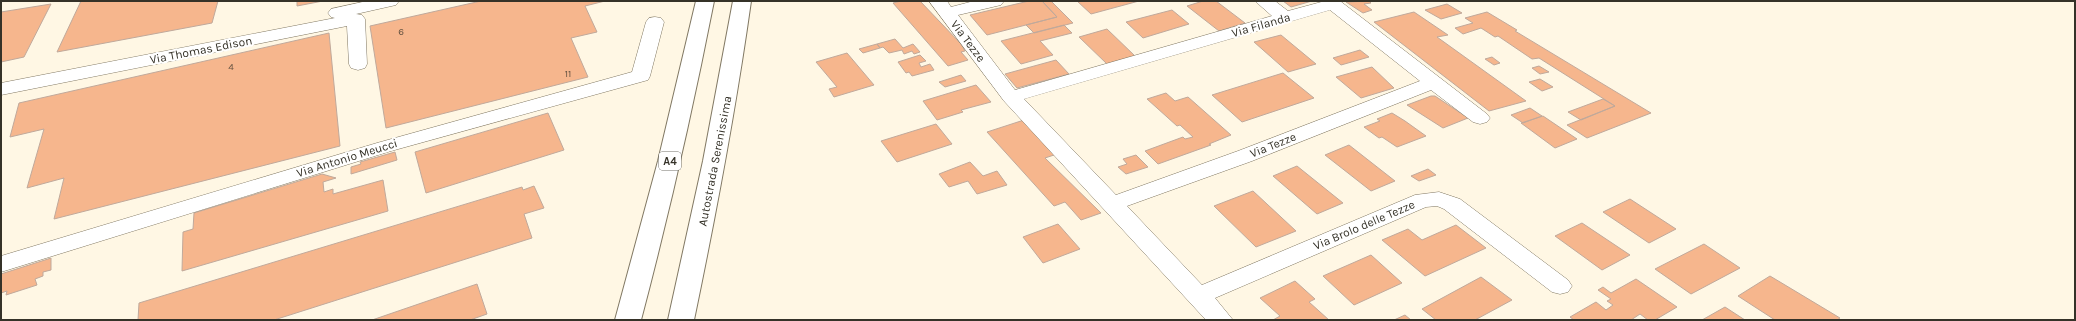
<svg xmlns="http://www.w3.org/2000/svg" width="2076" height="321" font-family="Karla,sans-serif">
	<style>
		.building { fill: #f6b68d; stroke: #c0a99b }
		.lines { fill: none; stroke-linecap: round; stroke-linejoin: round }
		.minor-casing { stroke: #817863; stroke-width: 1 }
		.highway-casing { stroke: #817863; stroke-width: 2 }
		.minor { fill: #fff; fill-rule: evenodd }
		.highway { fill: #fff; fill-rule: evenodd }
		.labels { text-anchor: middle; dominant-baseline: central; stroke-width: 4; stroke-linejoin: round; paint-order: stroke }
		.number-label { font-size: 10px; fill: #655341 }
		.shield { fill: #fff; stroke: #727068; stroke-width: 1 }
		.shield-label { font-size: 11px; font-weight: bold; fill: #353228 }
		.street-label { font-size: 12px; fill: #353228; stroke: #fff }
	</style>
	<rect width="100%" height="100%" fill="#fff7e4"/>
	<path class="building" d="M 81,1 L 218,1 L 212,23 L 57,52 Z
		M 297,1 L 323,1 L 297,6 Z
		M 481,1 L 605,1 L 585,6 L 597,32 L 571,38 L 588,77 L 386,128 L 370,26 Z
		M 901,1 L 920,1 L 961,44 L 965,51 L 961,52 L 968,60 L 948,66 L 893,3 Z
		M 1029,1 L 1042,1 L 1057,17 L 987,35 L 970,15 Z
		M 1042,1 L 1051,1 L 1073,23 L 1034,33 L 1026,25 L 1057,17 Z
		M 1077,1 L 1139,1 L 1091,14 Z
		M 1203,1 L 1216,1 L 1245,23 L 1219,31 L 1187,6 Z
		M 1283,1 L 1312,1 L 1291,7 Z
		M 1369,1 L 1371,3 L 1364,4 L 1372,10 L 1363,13 L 1346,2 Z
		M 51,4 L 24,57 L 1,62 L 1,12 Z
		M 1447,4 L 1462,13 L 1441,19 L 1425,10 Z
		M 1172,10 L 1189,24 L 1143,38 L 1126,22 Z
		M 1414,12 L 1448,35 L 1437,37 L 1526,101 L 1489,111 L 1374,22 Z
		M 1487,12 L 1517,30 L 1515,31 L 1651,113 L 1587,138 L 1567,125 L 1615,106 L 1539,58 L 1532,59 L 1498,36 L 1495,37 L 1481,28 L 1463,34 L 1455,28 L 1473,23 L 1465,18 Z
		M 1064,25 L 1072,33 L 1040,41 L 1053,55 L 1021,64 L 1001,41 Z
		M 1107,29 L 1135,56 L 1107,64 L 1079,37 Z
		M 329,33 L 340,146 L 54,219 L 64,178 L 27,188 L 44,129 L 10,137 L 19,103 Z
		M 1281,35 L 1316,64 L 1288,72 L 1254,42 Z
		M 895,39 L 903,48 L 913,44 L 920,52 L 914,54 L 912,51 L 904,54 L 902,50 L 889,53 L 883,47 L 880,48 L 877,44 Z
		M 877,44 L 880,48 L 863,53 L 859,49 Z
		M 1360,50 L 1369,57 L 1341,65 L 1333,58 Z
		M 847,53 L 874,85 L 834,97 L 829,89 L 837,87 L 816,62 Z
		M 920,55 L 926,61 L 919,63 L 921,67 L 930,64 L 934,70 L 912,76 L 909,72 L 906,73 L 898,62 Z
		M 1492,57 L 1500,63 L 1494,65 L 1485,59 Z
		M 1056,60 L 1069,74 L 1017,88 L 1005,74 Z
		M 1539,66 L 1549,72 L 1540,74 L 1532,68 Z
		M 1372,67 L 1394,88 L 1361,98 L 1336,77 Z
		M 1283,73 L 1314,98 L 1242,122 L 1212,95 Z
		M 961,75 L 966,81 L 945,87 L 939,82 Z
		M 1540,79 L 1553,87 L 1542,91 L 1529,82 Z
		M 976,85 L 991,102 L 961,110 L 963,112 L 937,120 L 923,101 Z
		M 1166,93 L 1175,101 L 1188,97 L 1231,135 L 1209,144 L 1211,145 L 1158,164 L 1145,151 L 1183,137 L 1185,139 L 1193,137 L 1180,125 L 1177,126 L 1147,99 Z
		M 1431,96 L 1435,96 L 1468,118 L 1443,128 L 1407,105 Z
		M 1603,99 L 1615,106 L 1581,120 L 1568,112 Z
		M 1530,108 L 1542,116 L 1523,123 L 1511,115 Z
		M 548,113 L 564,150 L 426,193 L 415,152 Z
		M 1392,113 L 1405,121 L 1426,136 L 1397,147 L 1382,137 L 1379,138 L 1364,127 L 1380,121 L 1377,119 Z
		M 1543,116 L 1577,139 L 1555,148 L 1521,123 Z
		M 1024,120 L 1057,154 L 1045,158 L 1101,213 L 1081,220 L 1065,202 L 1054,206 L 987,132 Z
		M 936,124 L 952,144 L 897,162 L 881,141 Z
		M 1349,145 L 1395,181 L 1371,191 L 1325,155 Z
		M 395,152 L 397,160 L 351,174 L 351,167 L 361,164 L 360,162 Z
		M 1136,155 L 1148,167 L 1126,174 L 1118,167 L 1127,164 L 1123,159 Z
		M 970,162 L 983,176 L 997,171 L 1007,185 L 977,194 L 968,181 L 949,187 L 939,174 Z
		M 1297,166 L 1343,203 L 1317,214 L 1273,176 Z
		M 1428,169 L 1436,175 L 1419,181 L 1411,176 Z
		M 322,174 L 336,178 L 323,182 L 324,192 L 333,189 L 333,194 L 383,180 L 388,211 L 182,271 L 183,232 L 193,229 L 194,213 Z
		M 534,186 L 544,208 L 524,214 L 532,238 L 274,320 L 138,320 L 139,303 L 522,187 L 523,190 Z
		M 1253,191 L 1296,231 L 1256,247 L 1214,206 Z
		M 1630,199 L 1676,229 L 1649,243 L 1603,212 Z
		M 1582,223 L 1630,255 L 1602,270 L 1555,236 Z
		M 1058,224 L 1080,249 L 1043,263 L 1023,237 Z
		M 1456,225 L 1486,248 L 1425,276 L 1382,240 L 1408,229 L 1422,240 Z
		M 1704,244 L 1740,268 L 1691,294 L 1655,269 Z
		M 1371,255 L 1402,283 L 1354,305 L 1323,276 Z
		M 51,258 L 51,270 L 43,272 L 43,276 L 35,279 L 37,285 L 6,295 L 7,291 L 1,293 L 1,274 Z
		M 1770,276 L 1840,318 L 1837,320 L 1775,320 L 1738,296 Z
		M 1481,277 L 1512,300 L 1475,320 L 1436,320 L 1422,309 Z
		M 1636,279 L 1677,307 L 1655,320 L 1648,320 L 1640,314 L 1631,320 L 1574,320 L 1570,317 L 1596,302 L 1606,310 L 1613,305 L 1607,301 L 1611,299 L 1598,290 L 1603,287 L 1611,293 Z
		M 1295,281 L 1315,299 L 1309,302 L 1329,320 L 1273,320 L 1280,316 L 1260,298 Z
		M 477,284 L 487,314 L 470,320 L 372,320 Z
		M 1725,307 L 1745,320 L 1702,320 Z
		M 1405,315 L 1411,320 L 1394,320 Z"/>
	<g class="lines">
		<g class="minor-casing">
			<path id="minor" d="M 367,1 L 399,1 L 396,5 L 356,14 L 362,15 L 365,19 L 367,64 L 365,68 L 358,70 L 351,68 L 349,64 L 347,26 L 1,95 L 1,83 L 335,18 L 331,17 L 328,13 L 331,9 Z
				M 929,1 L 947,1 L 951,7 L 974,1 L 1004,1 L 1001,5 L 958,15 L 1015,90 L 1272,16 L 1255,1 L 1275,1 L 1288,11 L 1325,1 L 1340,1 L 1487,114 L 1490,118 L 1487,122 L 1480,124 L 1473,122 L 1431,90 L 1252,161 L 1127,206 L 1202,285 L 1415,195 L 1439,192 L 1460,199 L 1568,280 L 1572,286 L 1568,292 L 1560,294 L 1552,292 L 1444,209 L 1437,206 L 1426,207 L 1215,298 L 1233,320 L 1206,320 L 1004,101 ZM 1330,10 L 1420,81 L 1238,151 L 1116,195 L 1024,99 Z
				M 655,17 L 661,18 L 664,22 L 650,76 L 648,80 L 391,151 L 1,272 L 1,256 L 377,143 L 632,72 L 646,22 L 649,18 Z"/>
		</g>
		<g class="highway-casing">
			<path id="highway" d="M 696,1 L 714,1 C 693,108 669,214 641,320 L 615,320 L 658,161 Z
				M 733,1 L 751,1 C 736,108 716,214 694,320 L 668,320 L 703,161 Z"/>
		</g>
		<use href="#minor" class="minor"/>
		<use href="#highway" class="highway"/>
	</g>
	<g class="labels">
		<g class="number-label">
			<text x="401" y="32">6</text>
			<text x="231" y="67">4</text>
			<text x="568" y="74">11</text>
		</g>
		<rect class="shield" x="659" y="152" width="22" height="18" rx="3"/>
		<g class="shield-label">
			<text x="670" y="161">A4</text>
		</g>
		<g class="street-label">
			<text transform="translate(1261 25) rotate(-16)">Via Filanda</text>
			<text transform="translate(968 41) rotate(53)">Via Tezze</text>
			<text transform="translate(201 50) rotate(-11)">Via Thomas Edison</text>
			<text transform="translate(1273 145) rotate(-22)">Via Tezze</text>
			<text transform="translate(347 158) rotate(-17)">Via Antonio Meucci</text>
			<text transform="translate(715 161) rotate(-79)">Autostrada Serenissima</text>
			<text transform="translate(1364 225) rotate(-23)">Via Brolo delle Tezze</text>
		</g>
	</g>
	<rect width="2076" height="321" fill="none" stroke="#353228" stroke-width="4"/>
</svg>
